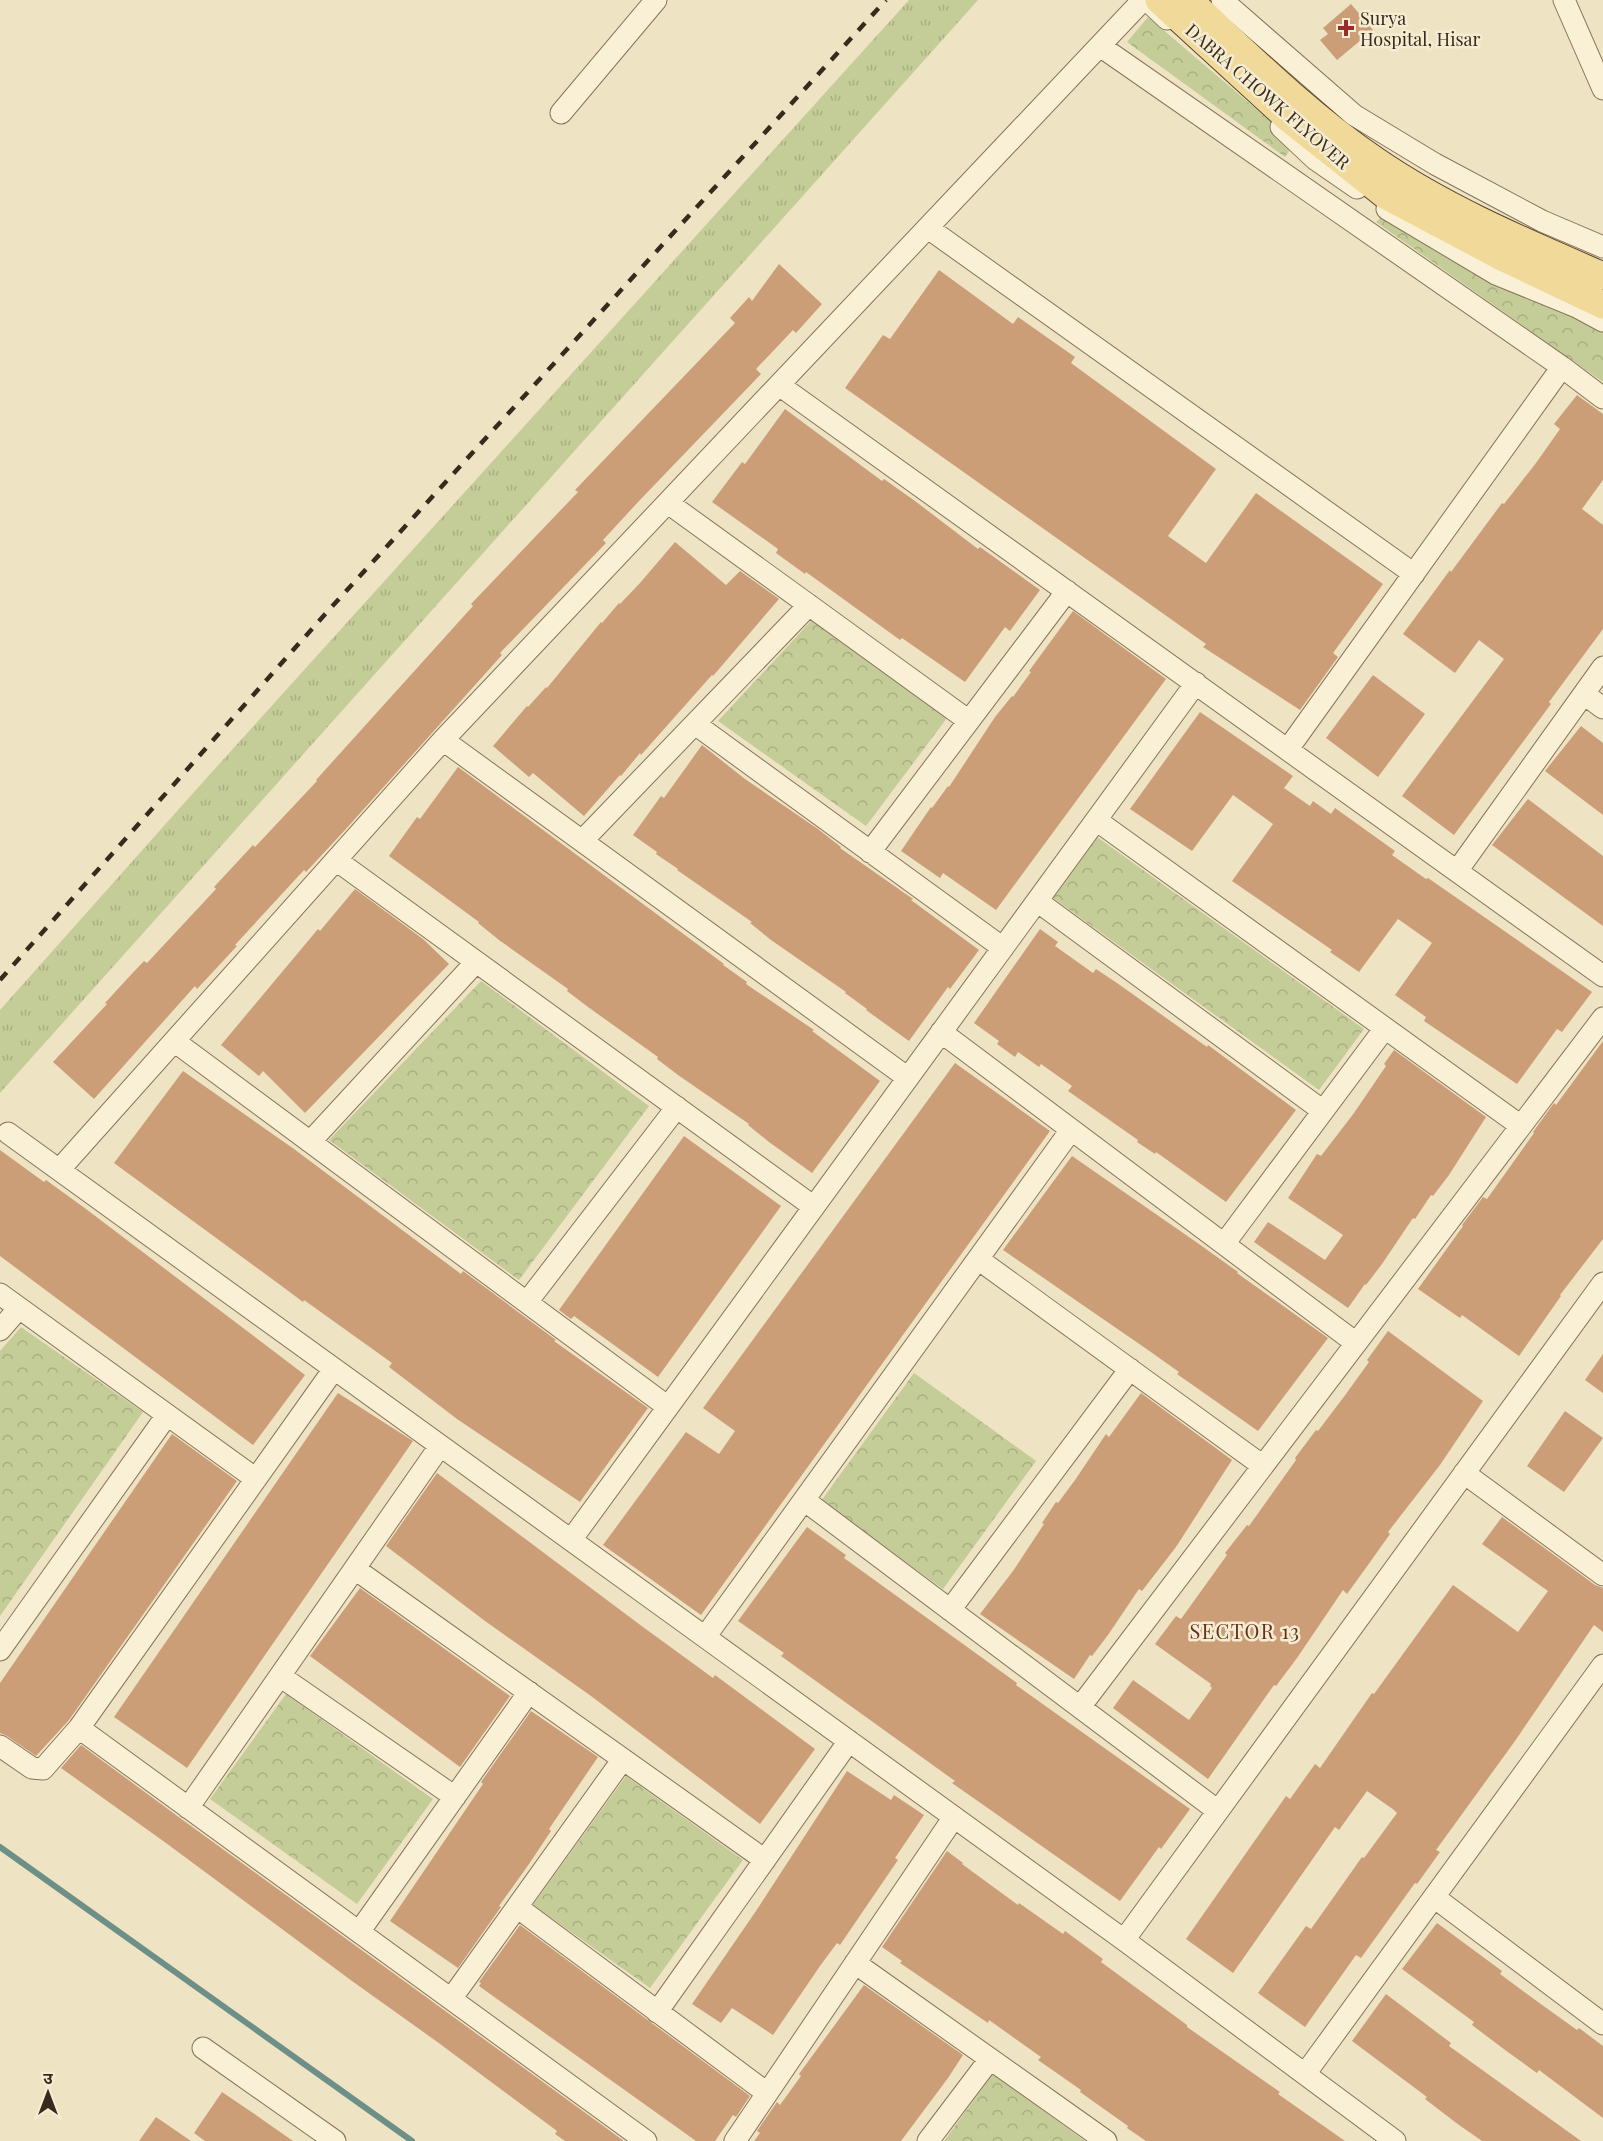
<svg xmlns="http://www.w3.org/2000/svg" width="1603" height="2141" font-family="'Playfair Display','Noto Sans Devanagari',serif">
	<style>
		.grass { fill: url(#grass-tufts) }
		.park { fill: url(#park-crowns) }
		.lines { fill: none; stroke-linecap: round; stroke-linejoin: round }
		.stream { stroke: #6c8f87; stroke-width: 6 }
		.building { fill: #cc9e78 }
		.minor-casing { stroke: #88745a; stroke-width: 23 }
		.major-casing { stroke: #56422e; stroke-width: 29 }
		.minor { stroke: #f9f0d6; stroke-width: 21 }
		.major { stroke: #f1d99a; stroke-width: 27 }
		.rail { stroke: #382b1e; stroke-width: 4.5; stroke-dasharray: 10 10; stroke-linecap: butt }
		.poi-dot { fill: #972c29; stroke: #f5ecd2; stroke-width: 2 }
		.labels { text-anchor: middle; dominant-baseline: central; stroke-width: 5; stroke-linejoin: round; paint-order: stroke }
		.poi-label { font-size: 18px; fill: #382b1e; stroke: #f5ecd2; text-anchor: start }
		.street-label { font-size: 18px; fill: #382b1e; stroke: #f5ecd2 }
		.neighbourhood-label { font-size: 20px; letter-spacing: 1.5px; fill: #652e1d; stroke: #f5ecd2 }
	</style>
	<defs>
		<pattern id="grass-tufts" width="24" height="20" patternUnits="userSpaceOnUse" patternTransform="scale(1.5)"><rect width="24" height="20" fill="#c4cc97"/><path d="M3 7l-1-3M5 7V3M7 7l1-3M15 17l-1-3M17 17v-4M19 17l1-3" fill="none" stroke="#a9af82"/></pattern>
		<pattern id="park-crowns" width="20" height="18" patternUnits="userSpaceOnUse" patternTransform="scale(1.5)"><rect width="20" height="18" fill="#c4cc97"/><path d="M2 6a3 3 0 1 1 6 0M12 15a3 3 0 1 1 6 0" fill="none" stroke="#a9af82"/></pattern>
	</defs>
	<rect width="100%" height="100%" fill="#eee3c3"/>
	<path class="grass" d="M 909,0 L 978,0 L 0,1093 L 0,1010 L 203,782 Z"/>
	<path class="park" d="M 1148,17 L 1295,142 L 1285,157 L 1127,42 Z
		M 1382,216 L 1603,331 L 1603,382 L 1376,222 Z
		M 812,620 L 947,718 L 866,826 L 718,721 Z
		M 1097,837 L 1364,1029 L 1319,1090 L 1053,898 Z
		M 481,981 L 649,1106 L 519,1280 L 329,1140 Z
		M 21,1327 L 143,1412 L 0,1616 L 0,1351 Z
		M 914,1373 L 1036,1461 L 943,1589 L 821,1501 Z
		M 286,1694 L 433,1799 L 357,1904 L 210,1799 Z
		M 626,1776 L 743,1860 L 650,1988 L 533,1905 Z
		M 993,2074 L 1085,2141 L 944,2141 Z"/>
	<g class="lines">
		<path class="stream" d="M 0,1847 L 412,2141"/>
	</g>
	<path class="building" d="M 1351,4 L 1373,30 L 1337,60 L 1320,40 L 1328,34 L 1323,28 Z
		M 779,264 L 822,304 L 796,333 L 793,330 L 756,369 L 761,374 L 639,501 L 603,540 L 606,543 L 500,653 L 502,655 L 345,830 L 306,872 L 304,870 L 235,945 L 237,946 L 197,989 L 195,986 L 94,1099 L 53,1062 L 107,1004 L 105,1003 L 127,979 L 144,961 L 147,963 L 216,889 L 214,887 L 253,845 L 255,847 L 317,781 L 316,780 L 473,606 L 471,604 L 578,492 L 575,490 L 735,323 L 730,318 L 749,297 L 752,301 Z
		M 939,270 L 1013,324 L 1018,317 L 1075,357 L 1071,363 L 1216,469 L 1168,536 L 1206,563 L 1256,493 L 1383,584 L 1333,653 L 1338,657 L 1300,710 L 1203,647 L 1206,644 L 845,388 L 883,335 L 890,339 Z
		M 1577,395 L 1603,414 L 1603,480 L 1582,509 L 1603,525 L 1603,629 L 1549,702 L 1551,704 L 1454,835 L 1402,796 L 1504,659 L 1479,640 L 1455,673 L 1403,634 L 1450,570 L 1451,572 L 1502,503 L 1504,504 L 1536,463 L 1560,429 L 1554,424 Z
		M 785,409 L 882,481 L 884,479 L 915,501 L 978,549 L 980,547 L 1040,590 L 1010,631 L 1005,627 L 965,682 L 902,638 L 900,640 L 806,572 L 805,574 L 776,553 L 778,549 L 712,502 L 742,462 L 745,464 Z
		M 675,542 L 726,585 L 740,571 L 779,599 L 713,676 L 712,675 L 641,755 L 640,753 L 621,776 L 620,775 L 584,816 L 533,773 L 529,777 L 493,746 L 527,706 L 528,707 L 546,687 L 547,688 L 601,622 L 602,623 L 619,603 L 620,604 L 640,583 Z
		M 1073,611 L 1166,679 L 996,910 L 943,873 L 940,878 L 901,851 L 931,807 L 932,808 L 948,786 L 949,787 L 995,717 L 1012,696 L 1013,697 L 1031,672 L 1029,671 Z
		M 1373,675 L 1425,714 L 1378,777 L 1326,738 Z
		M 1200,712 L 1293,776 L 1284,788 L 1310,806 L 1313,801 L 1331,814 L 1335,808 L 1395,851 L 1392,855 L 1426,879 L 1428,878 L 1592,992 L 1562,1032 L 1557,1029 L 1517,1084 L 1424,1021 L 1426,1017 L 1395,995 L 1432,943 L 1398,919 L 1359,972 L 1330,952 L 1332,950 L 1232,881 L 1273,824 L 1233,795 L 1192,851 L 1130,809 Z
		M 1581,726 L 1603,743 L 1603,815 L 1545,771 Z
		M 702,745 L 745,779 L 818,829 L 841,847 L 840,848 L 913,899 L 911,900 L 979,950 L 950,989 L 948,987 L 909,1041 L 866,1010 L 867,1009 L 845,993 L 846,992 L 771,940 L 750,923 L 752,922 L 677,870 L 678,869 L 656,854 L 657,852 L 633,835 L 661,796 L 664,798 Z
		M 458,767 L 724,964 L 723,965 L 747,982 L 746,984 L 814,1030 L 812,1031 L 880,1081 L 812,1173 L 769,1142 L 748,1125 L 749,1124 L 678,1075 L 657,1059 L 658,1057 L 588,1007 L 567,991 L 568,989 L 499,940 L 478,923 L 479,922 L 389,856 L 417,817 L 420,819 Z
		M 1528,799 L 1603,856 L 1603,926 L 1492,845 Z
		M 355,889 L 423,939 L 449,964 L 305,1113 L 263,1071 L 259,1076 L 221,1045 L 318,929 L 320,931 Z
		M 1040,929 L 1058,942 L 1055,946 L 1093,973 L 1096,969 L 1117,983 L 1207,1047 L 1208,1045 L 1296,1110 L 1226,1202 L 1156,1152 L 1155,1154 L 1137,1142 L 1138,1140 L 1068,1091 L 1072,1086 L 1041,1064 L 1039,1067 L 1018,1052 L 1015,1057 L 997,1044 L 999,1041 L 974,1023 Z
		M 1603,1041 L 1603,1239 L 1560,1295 L 1561,1296 L 1519,1356 L 1462,1315 L 1460,1318 L 1418,1289 L 1463,1226 L 1462,1225 L 1483,1197 L 1487,1199 L 1534,1133 L 1533,1132 L 1554,1103 L 1556,1105 Z
		M 1394,1050 L 1486,1117 L 1449,1175 L 1433,1196 L 1431,1195 L 1415,1219 L 1413,1218 L 1382,1264 L 1366,1285 L 1365,1284 L 1348,1308 L 1254,1242 L 1268,1222 L 1325,1260 L 1343,1235 L 1288,1198 L 1317,1154 L 1321,1156 L 1354,1113 L 1386,1066 L 1384,1064 Z
		M 955,1063 L 1050,1131 L 701,1615 L 603,1545 L 686,1432 L 719,1454 L 735,1431 L 703,1408 Z
		M 183,1071 L 294,1149 L 461,1274 L 463,1271 L 556,1340 L 554,1341 L 648,1408 L 580,1502 L 457,1419 L 389,1367 L 392,1363 L 304,1300 L 303,1302 L 283,1287 L 114,1163 Z
		M 684,1136 L 781,1206 L 658,1377 L 574,1316 L 571,1319 L 559,1310 Z
		M 0,1150 L 44,1182 L 46,1180 L 86,1209 L 305,1375 L 253,1445 L 0,1256 Z
		M 1072,1156 L 1199,1244 L 1238,1272 L 1237,1273 L 1328,1338 L 1258,1431 L 1177,1374 L 1179,1372 L 1148,1350 L 1003,1250 Z
		M 1388,1331 L 1483,1401 L 1440,1465 L 1388,1532 L 1390,1534 L 1368,1565 L 1347,1594 L 1343,1590 L 1297,1658 L 1276,1686 L 1274,1685 L 1208,1779 L 1113,1708 L 1133,1680 L 1189,1720 L 1212,1688 L 1210,1686 L 1211,1684 L 1155,1644 L 1176,1616 L 1181,1619 L 1227,1555 L 1225,1553 L 1247,1525 L 1249,1526 L 1296,1460 L 1295,1458 L 1316,1430 L 1318,1431 L 1346,1394 L 1369,1362 L 1367,1360 Z
		M 1603,1354 L 1603,1393 L 1585,1380 Z
		M 338,1393 L 413,1441 L 187,1768 L 114,1717 Z
		M 1141,1393 L 1232,1460 L 1176,1547 L 1142,1591 L 1139,1589 L 1108,1635 L 1092,1656 L 1090,1655 L 1074,1679 L 980,1614 L 1013,1571 L 1044,1524 L 1042,1523 L 1056,1502 L 1058,1503 L 1075,1480 L 1106,1434 L 1109,1437 Z
		M 1565,1411 L 1603,1438 L 1564,1492 L 1527,1466 Z
		M 172,1434 L 237,1481 L 69,1720 L 36,1756 L 7,1736 L 0,1733 L 0,1683 Z
		M 437,1473 L 643,1627 L 713,1678 L 715,1675 L 815,1749 L 760,1824 L 591,1696 L 485,1621 L 386,1546 Z
		M 1502,1517 L 1595,1585 L 1603,1588 L 1603,1632 L 1594,1625 L 1515,1741 L 1436,1850 L 1440,1852 L 1417,1884 L 1415,1883 L 1361,1958 L 1356,1955 L 1305,2027 L 1258,1993 L 1306,1926 L 1311,1929 L 1362,1857 L 1364,1858 L 1397,1813 L 1394,1810 L 1367,1791 L 1339,1830 L 1335,1827 L 1233,1973 L 1186,1939 L 1286,1796 L 1290,1799 L 1315,1764 L 1320,1768 L 1372,1693 L 1374,1694 L 1453,1585 L 1518,1632 L 1548,1591 L 1482,1544 Z
		M 807,1527 L 846,1555 L 844,1558 L 1017,1683 L 1016,1685 L 1190,1809 L 1161,1849 L 1159,1847 L 1120,1901 L 952,1783 L 955,1781 L 781,1656 L 784,1653 L 738,1621 Z
		M 360,1588 L 510,1696 L 460,1767 L 310,1656 Z
		M 531,1711 L 598,1757 L 549,1829 L 551,1831 L 529,1864 L 499,1906 L 501,1907 L 458,1968 L 390,1921 L 483,1784 L 481,1782 Z
		M 81,1745 L 180,1818 L 624,2141 L 565,2141 L 555,2134 L 557,2131 L 436,2041 L 352,1981 L 166,1843 L 61,1768 Z
		M 847,1771 L 891,1800 L 894,1795 L 924,1815 L 895,1858 L 898,1860 L 887,1876 L 840,1945 L 837,1943 L 820,1966 L 773,2035 L 732,2008 L 721,2023 L 692,2004 L 756,1911 Z
		M 947,1851 L 963,1863 L 962,1864 L 1018,1905 L 1019,1903 L 1063,1934 L 1065,1931 L 1103,1959 L 1101,1962 L 1187,2025 L 1187,2027 L 1280,2092 L 1278,2094 L 1345,2141 L 1146,2141 L 1127,2128 L 1128,2126 L 1080,2092 L 1081,2090 L 1038,2060 L 1041,2057 L 989,2020 L 988,2023 L 900,1963 L 902,1961 L 882,1947 Z
		M 1437,1923 L 1502,1971 L 1500,1974 L 1538,2002 L 1577,2030 L 1579,2028 L 1603,2046 L 1603,2118 L 1539,2070 L 1537,2073 L 1505,2050 L 1472,2025 L 1474,2022 L 1402,1969 Z
		M 520,1925 L 750,2096 L 736,2117 L 733,2115 L 715,2141 L 696,2141 L 479,1986 L 481,1983 L 479,1982 Z
		M 864,1985 L 963,2055 L 948,2078 L 901,2141 L 754,2141 L 760,2133 L 757,2131 L 777,2102 L 780,2105 L 801,2076 L 799,2074 Z
		M 1386,1994 L 1451,2043 L 1449,2046 L 1581,2141 L 1482,2141 L 1459,2125 L 1425,2099 L 1427,2097 L 1352,2041 Z
		M 222,2092 L 253,2113 L 293,2141 L 205,2141 L 194,2133 Z
		M 156,2117 L 191,2141 L 139,2141 Z"/>
	<g class="lines">
		<g class="minor-casing">
			<path id="minor" d="M 1222,0 L 1354,115 L 1435,164 L 1542,221 L 1603,247
				M 1564,0 L 1603,89
				M 1100,46 L 1562,367 L 1603,398
				M 561,113 L 656,0
				M 1281,127 L 1315,159 L 1357,188
				M 1387,209 L 1496,274 L 1577,307 L 1603,321
				M 928,228 L 1414,574
				M 779,385 L 1603,976
				M 668,503 L 969,721
				M 1584,694 L 1603,708
				M 695,724 L 1003,948
				M 443,740 L 908,1078
				M 1288,749 L 1562,367
				M 1096,820 L 1521,1126
				M 582,841 L 809,605
				M 870,852 L 1067,591
				M 336,860 L 814,1207
				M 1457,871 L 1603,667
				M 1037,901 L 1323,1111
				M 941,1032 L 1356,1343
				M 174,1041 L 668,1407
				M 8,1133 L 1124,1940 L 1395,2141
				M 310,1142 L 476,962
				M 59,1170 L 443,740 L 1141,2 L 1149,2 L 1167,19
				M 1224,1244 L 1385,1028
				M 978,1259 L 1263,1466
				M 0,1294 L 256,1479
				M 527,1302 L 677,1107
				M 0,1330 L 19,1308
				M 1464,1473 L 1603,1575
				M 804,1500 L 1218,1811
				M 571,1540 L 1196,683
				M 355,1569 L 765,1860
				M 950,1610 L 1130,1369
				M 705,1637 L 1071,1130
				M 0,1650 L 167,1415
				M 280,1676 L 455,1797
				M 1080,1707 L 1603,1018
				M 79,1728 L 646,2141
				M 0,1746 L 32,1768 L 43,1769 L 79,1728 L 334,1369
				M 188,1808 L 440,1446
				M 1434,1897 L 1603,2024
				M 517,1907 L 767,2093
				M 359,1932 L 529,1692
				M 1124,1940 L 1603,1283
				M 855,1963 L 1106,2141
				M 451,1999 L 623,1759
				M 657,2012 L 849,1741
				M 203,2048 L 335,2141
				M 1305,2074 L 1603,1665
				M 735,2141 L 954,1817
				M 928,2141 L 990,2059"/>
		</g>
		<g class="major-casing">
			<path id="major" d="M 1159,0 L 1289,119 L 1385,195 L 1502,257 L 1603,305
				M 1189,0 C 1249,56 1308,115 1376,161 C 1446,209 1525,242 1603,276"/>
		</g>
		<use href="#minor" class="minor"/>
		<use href="#major" class="major"/>
		<path class="rail" d="M 0,980 L 327,612 L 886,0"/>
	</g>
	<path class="poi-dot" d="M1343 19h6v6h6v6h-6v6h-6v-6h-6v-6h6z"/>
	<g class="labels">
		<g class="poi-label">
			<text x="1360" y="18">Surya<tspan x="1360" dy="21">Hospital, Hisar</tspan></text>
		</g>
		<g class="street-label">
			<text transform="translate(1268 96) rotate(41)">DABRA CHOWK FLYOVER</text>
		</g>
		<g class="neighbourhood-label">
			<text x="1245" y="1630">SECTOR 13</text>
		</g>
	</g>
	<g transform="translate(48 2093)" stroke="#f5ecd2" stroke-width="4.5" paint-order="stroke">
	<path d="M0-4.5L10 22L0 15L-10 22Z" fill="#382b1e"/>
	<text y="-9" font-size="16" font-weight="bold" text-anchor="middle" fill="#382b1e">उ</text>
	</g>
</svg>
